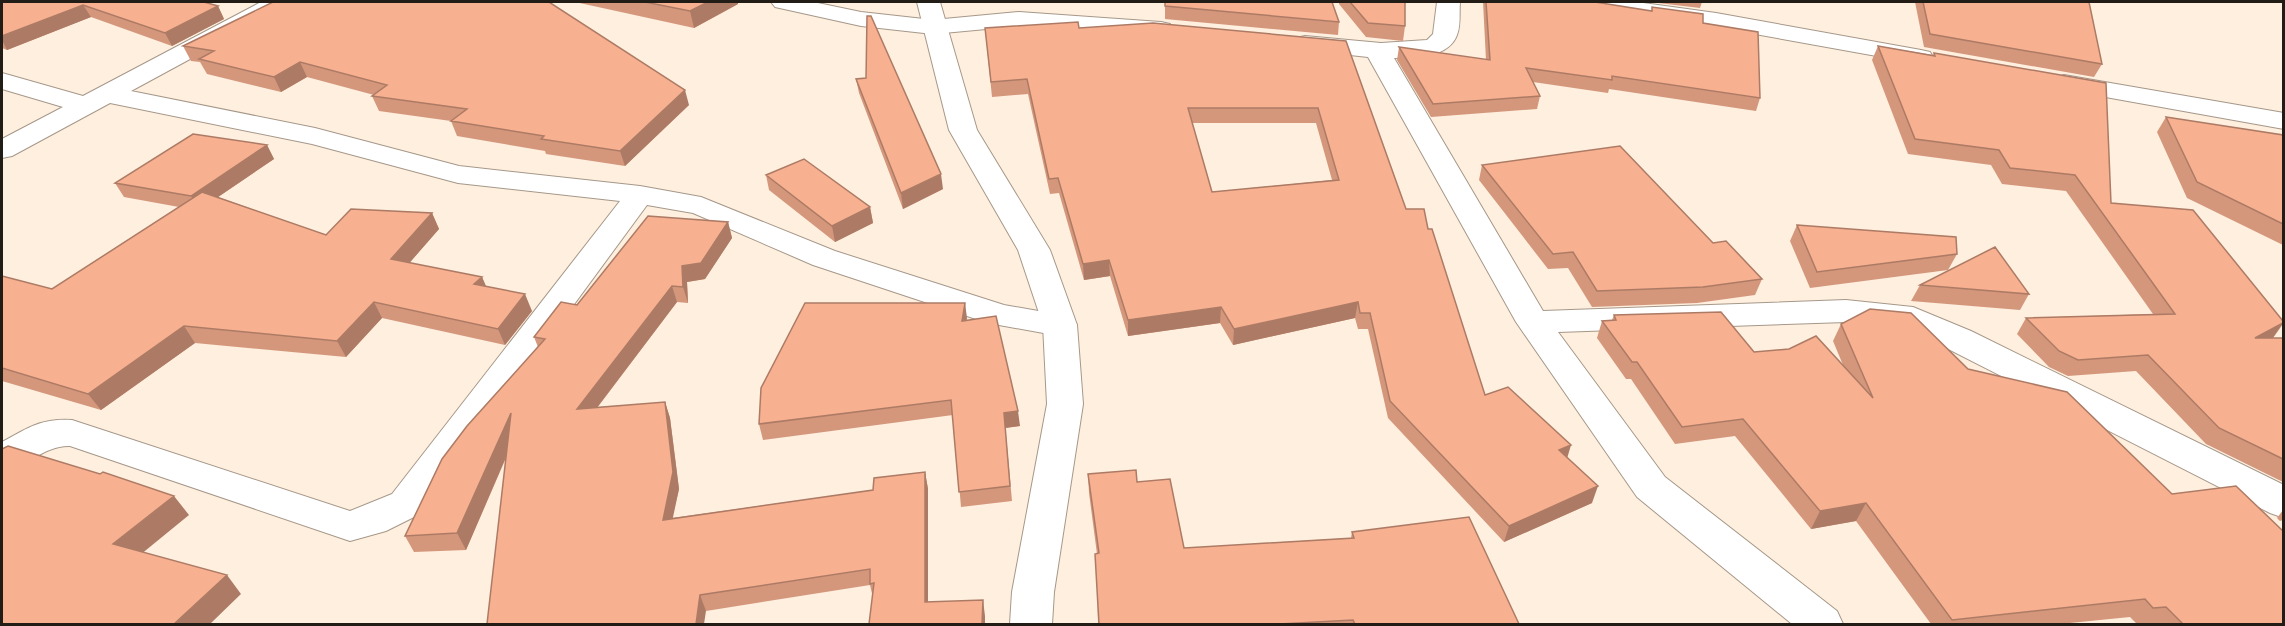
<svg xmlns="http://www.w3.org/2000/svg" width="2285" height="626" font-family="'Crimson Pro',serif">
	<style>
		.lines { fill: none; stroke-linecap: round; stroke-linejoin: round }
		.street-casing { stroke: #a69889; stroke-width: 2 }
		.secondary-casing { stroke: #a69889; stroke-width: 2 }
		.street { fill: #fff; fill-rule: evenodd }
		.secondary { fill: #fff; fill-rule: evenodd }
		.wall { fill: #d4977c; fill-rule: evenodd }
		.shaded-wall { fill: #ad7b65 }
		.building { fill: #f7b090; stroke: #ad7b65; stroke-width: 1.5; fill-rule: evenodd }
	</style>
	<rect width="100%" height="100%" fill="#feefdf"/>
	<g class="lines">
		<g class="street-casing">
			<path id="street" d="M 261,2 L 290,2 L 286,7 L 131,91 L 315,128 L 459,166 L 640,186 L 701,197 L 835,251 L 1004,305 L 1072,317 L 1077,325 L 1072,333 L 1060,336 L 988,323 L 813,265 L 693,213 L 647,205 L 420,514 L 386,531 L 350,541 L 70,446 C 45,445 26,467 2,473 L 2,442 C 28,428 41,418 72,420 L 350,511 L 392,494 L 620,201 L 458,183 L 312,144 L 110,103 L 12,156 L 2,158 L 2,139 L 63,107 L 2,89 L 2,73 L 83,96 Z
				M 771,2 L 813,2 L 861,12 L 933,20 L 1019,12 L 1161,22 L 1170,24 L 1173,29 L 1170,34 L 1161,36 L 1019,26 L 933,34 L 861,26 L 775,7 Z
				M 1437,2 L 1460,2 C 1459,13 1461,25 1457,35 C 1449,58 1414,58 1394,58 L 1543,311 L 1846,300 L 1913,307 L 1971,331 L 2284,485 L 2284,518 L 2270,513 L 1907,328 L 1846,322 L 1558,332 L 1665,477 L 1837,611 L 1843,624 L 1792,624 L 1637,497 L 1516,322 L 1368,57 L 1305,50 L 1296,48 L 1293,43 L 1296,38 L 1305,36 L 1381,43 L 1427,40 L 1433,34 Z
				M 1578,2 L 1636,2 L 1716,13 L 1921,50 L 1930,52 L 1933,57 L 1930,62 L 1921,64 L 1716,27 L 1590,9 L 1582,7 Z
				M 2064,75 L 2284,113 L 2284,129 L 2055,88 L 2051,83 L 2055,78 Z"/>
		</g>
		<g class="secondary-casing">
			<path id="secondary" d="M 917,2 L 940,2 L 977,130 L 1050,250 L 1077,325 L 1083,404 L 1054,592 L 1052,624 L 1010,624 L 1012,592 L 1047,404 L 1043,325 L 1018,250 L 949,130 Z"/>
		</g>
		<use href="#street" class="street"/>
		<use href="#secondary" class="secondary"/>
	</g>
	<path class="wall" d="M 2,2 L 218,6 L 224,19 L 172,46 L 91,17 L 7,50 L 2,48 Z
		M 575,2 L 738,2 L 738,4 L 694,28 Z
		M 1339,2 L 1405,2 L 1405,26 L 1403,41 L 1366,37 L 1339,4 Z
		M 1483,2 L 1595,2 L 1652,11 L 1652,7 L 1703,23 L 1760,98 L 1756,111 L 1609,89 L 1608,93 L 1533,82 L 1540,96 L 1537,109 L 1431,117 L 1397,60 L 1399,47 L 1486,60 Z
		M 1650,2 L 1702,2 L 1700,8 Z
		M 1915,2 L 2089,2 L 2102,64 L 2094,77 L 1924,47 Z
		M 1165,6 L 1339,22 L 1338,35 L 1165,19 Z
		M 985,28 L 1079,28 L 1346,41 L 1406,209 L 1428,229 L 1485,395 L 1567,457 L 1592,503 L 1504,542 L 1388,418 L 1368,329 L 1358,329 L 1355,318 L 1233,345 L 1220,323 L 1128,336 L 1110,276 L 1084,280 L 1059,193 L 1050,194 L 1028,94 L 992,97 ZM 1192,123 L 1316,123 L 1332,180 L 1212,192 Z
		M 183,46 L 689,105 L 625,166 L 546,154 L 545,151 L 457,136 L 451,121 L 379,111 L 372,96 L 374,95 L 307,77 L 281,92 L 207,74 L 200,62 L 191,61 Z
		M 1878,46 L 1933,55 L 1934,53 L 2111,203 L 2283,324 L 2273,338 L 2283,338 L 2283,482 L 2206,444 L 2136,371 L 2068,376 L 2049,367 L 2017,334 L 2026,318 L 2153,314 L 2066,191 L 2002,184 L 1991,165 L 1908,154 L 1872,60 Z
		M 866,78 L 943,189 L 903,209 L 859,93 L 856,79 Z
		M 2166,117 L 2283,135 L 2283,245 L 2187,198 L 2157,132 Z
		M 267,145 L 274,159 L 218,197 L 326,235 L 432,213 L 439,229 L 409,263 L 482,277 L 486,287 L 532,311 L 505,345 L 382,318 L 346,357 L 195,343 L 101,410 L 2,381 L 2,276 L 52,289 L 179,207 L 124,197 L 115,183 Z
		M 1482,165 L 1713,243 L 1762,279 L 1755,295 L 1697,303 L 1592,307 L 1568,268 L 1548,269 L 1479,180 Z
		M 766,175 L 870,207 L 873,223 L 835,242 L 769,190 Z
		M 728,222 L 732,238 L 705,279 L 687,282 L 688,303 L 677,302 L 597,408 L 665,402 L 670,418 L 679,489 L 672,518 L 873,490 L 925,472 L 928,489 L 928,602 L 985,616 L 873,598 L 870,585 L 706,611 L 506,458 L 466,550 L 414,552 L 405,536 L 538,347 L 534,337 L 577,305 Z
		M 1797,225 L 1957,254 L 1948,270 L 1810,288 L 1790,241 Z
		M 1920,285 L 2029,294 L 2020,310 L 1911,301 Z
		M 965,303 L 966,320 L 1020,426 L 1005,428 L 1012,501 L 961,507 L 953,415 L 763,440 L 759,424 Z
		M 1614,315 L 1754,352 L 1843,365 L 1833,341 L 1841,324 L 1968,369 L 2283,624 L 2137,624 L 2130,617 L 2060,624 L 1931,624 L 1856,521 L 1811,529 L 1735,436 L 1675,444 L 1631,379 L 1626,379 L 1597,338 L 1602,321 L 1612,320 Z
		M 1088,474 L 1137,482 L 1184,548 L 1351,538 L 1352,532 L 1519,624 L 1098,624 L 1097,554 L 1089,493 Z
		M 2283,510 L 2283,520 L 2280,521 L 2277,518 Z"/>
	<path class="shaded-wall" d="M 708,2 L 738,2 L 738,4 L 694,28 L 690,11 Z
		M 83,5 L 91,17 L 7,50 L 2,40 L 2,36 Z
		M 218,6 L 224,19 L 172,46 L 165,33 Z
		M 300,62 L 307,77 L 281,92 L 274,77 Z
		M 685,90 L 689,105 L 625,166 L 620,151 Z
		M 267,145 L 274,159 L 199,210 L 191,196 Z
		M 941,174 L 943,189 L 903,209 L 901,193 Z
		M 870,207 L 873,223 L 835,242 L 832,226 Z
		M 432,213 L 439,229 L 399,275 L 391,259 Z
		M 728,222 L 732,238 L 705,279 L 687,282 L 688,303 L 683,287 L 682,266 Z
		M 1109,260 L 1110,276 L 1084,280 L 1083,264 Z
		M 482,277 L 489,293 L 474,284 Z
		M 672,286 L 677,302 L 583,426 L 577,409 Z
		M 525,294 L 532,311 L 505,345 L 498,329 Z
		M 374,302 L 382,318 L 346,357 L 337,341 Z
		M 1358,302 L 1355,318 L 1233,345 L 1234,329 Z
		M 965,303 L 967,318 L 964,336 L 962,321 Z
		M 1221,307 L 1220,323 L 1128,336 L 1128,320 Z
		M 2283,323 L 2272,339 L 2255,338 Z
		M 184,326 L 195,343 L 101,410 L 88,394 Z
		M 665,402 L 670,418 L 679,489 L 669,536 L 663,520 Z
		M 1018,411 L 1020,426 L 1005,428 L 1012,501 L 1004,413 Z
		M 511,413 L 518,429 L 466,550 L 457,533 Z
		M 1571,445 L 1566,462 L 1559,450 Z
		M 925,472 L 928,489 L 928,619 L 925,602 Z
		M 1598,486 L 1592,503 L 1504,542 L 1509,526 Z
		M 174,496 L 189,515 L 129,564 L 113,544 Z
		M 1866,503 L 1856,521 L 1811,529 L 1820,511 Z
		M 227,575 L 241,594 L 210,624 L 174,624 Z
		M 700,595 L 706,611 L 704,624 L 696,624 Z
		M 983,600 L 985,616 L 985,624 L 982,624 Z"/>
	<path class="building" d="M 2,2 L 204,2 L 218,6 L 165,33 L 83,5 L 2,36 Z
		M 273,2 L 549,2 L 685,90 L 620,151 L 541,139 L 544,136 L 451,121 L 467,109 L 372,96 L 387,85 L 300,62 L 274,77 L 199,59 L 214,51 L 183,46 Z
		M 645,2 L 708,2 L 690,11 Z
		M 1165,2 L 1332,2 L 1339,22 L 1165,6 Z
		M 1350,2 L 1405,2 L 1405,26 L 1368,23 Z
		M 1486,2 L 1595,2 L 1652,11 L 1652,7 L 1703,14 L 1703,23 L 1758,32 L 1760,98 L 1612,76 L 1612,80 L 1526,68 L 1540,96 L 1433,104 L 1399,47 L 1490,60 Z
		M 1923,2 L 2089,2 L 2102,64 L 1930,34 Z
		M 867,16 L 871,16 L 941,174 L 901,193 L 856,79 L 866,78 Z
		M 1078,22 L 1079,28 L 1153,23 L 1346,41 L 1406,209 L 1424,209 L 1428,229 L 1432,229 L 1485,395 L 1508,387 L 1571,445 L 1559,450 L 1598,486 L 1509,526 L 1390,401 L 1370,313 L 1360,313 L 1358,302 L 1234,329 L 1221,307 L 1128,320 L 1109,260 L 1083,264 L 1058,178 L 1049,179 L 1027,79 L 991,82 L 985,28 ZM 1188,108 L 1318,108 L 1339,180 L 1212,192 Z
		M 1878,46 L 1935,56 L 1934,53 L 2106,83 L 2111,203 L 2193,210 L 2283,321 L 2283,323 L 2255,338 L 2283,338 L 2283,459 L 2219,428 L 2148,355 L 2078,360 L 2059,351 L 2026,318 L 2175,314 L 2075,175 L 2010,168 L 1999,150 L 1915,139 Z
		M 2166,117 L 2283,135 L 2283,224 L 2197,182 Z
		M 193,134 L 267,145 L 191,196 L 115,183 Z
		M 1620,146 L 1713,243 L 1726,241 L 1762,279 L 1703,287 L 1597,291 L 1573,252 L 1553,254 L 1482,165 Z
		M 804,159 L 870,207 L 832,226 L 766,175 Z
		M 202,192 L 326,235 L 351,209 L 432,213 L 391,259 L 482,277 L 474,284 L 525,294 L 498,329 L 374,302 L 337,341 L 184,326 L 88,394 L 2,368 L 2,276 L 52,289 Z
		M 648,216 L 728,222 L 701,263 L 682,266 L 683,287 L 672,286 L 577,409 L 665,402 L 673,472 L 663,520 L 873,490 L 874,478 L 925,472 L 925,602 L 983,600 L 982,624 L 869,624 L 874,583 L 870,584 L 870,569 L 700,595 L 696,624 L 487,624 L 511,413 L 457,533 L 405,536 L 442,459 L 467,426 L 545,339 L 534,337 L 561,302 L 577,305 Z
		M 1797,225 L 1956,237 L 1957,254 L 1817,272 Z
		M 1995,247 L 2029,294 L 1920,285 Z
		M 805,303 L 965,303 L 962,321 L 996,316 L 1018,411 L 1004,413 L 1010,486 L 959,492 L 951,400 L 759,424 L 761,388 Z
		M 1870,309 L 1911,313 L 1968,369 L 2067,392 L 2172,494 L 2236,486 L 2283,531 L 2283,624 L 2183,624 L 2166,607 L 2153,608 L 2145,599 L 1952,620 L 1866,503 L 1820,511 L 1743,419 L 1682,427 L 1637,362 L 1632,362 L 1602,321 L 1616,320 L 1614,315 L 1721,312 L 1754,352 L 1789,349 L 1816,336 L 1873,398 L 1841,324 Z
		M 8,446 L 100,474 L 103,472 L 174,496 L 113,544 L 227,575 L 174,624 L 2,624 L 2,449 Z
		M 1136,470 L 1137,482 L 1170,479 L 1184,548 L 1354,538 L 1352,532 L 1469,517 L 1519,624 L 1355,624 L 1353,620 L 1279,624 L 1099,624 L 1095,554 L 1099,553 L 1088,474 Z"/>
	<rect width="2285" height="626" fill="none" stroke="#211c16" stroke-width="6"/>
</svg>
